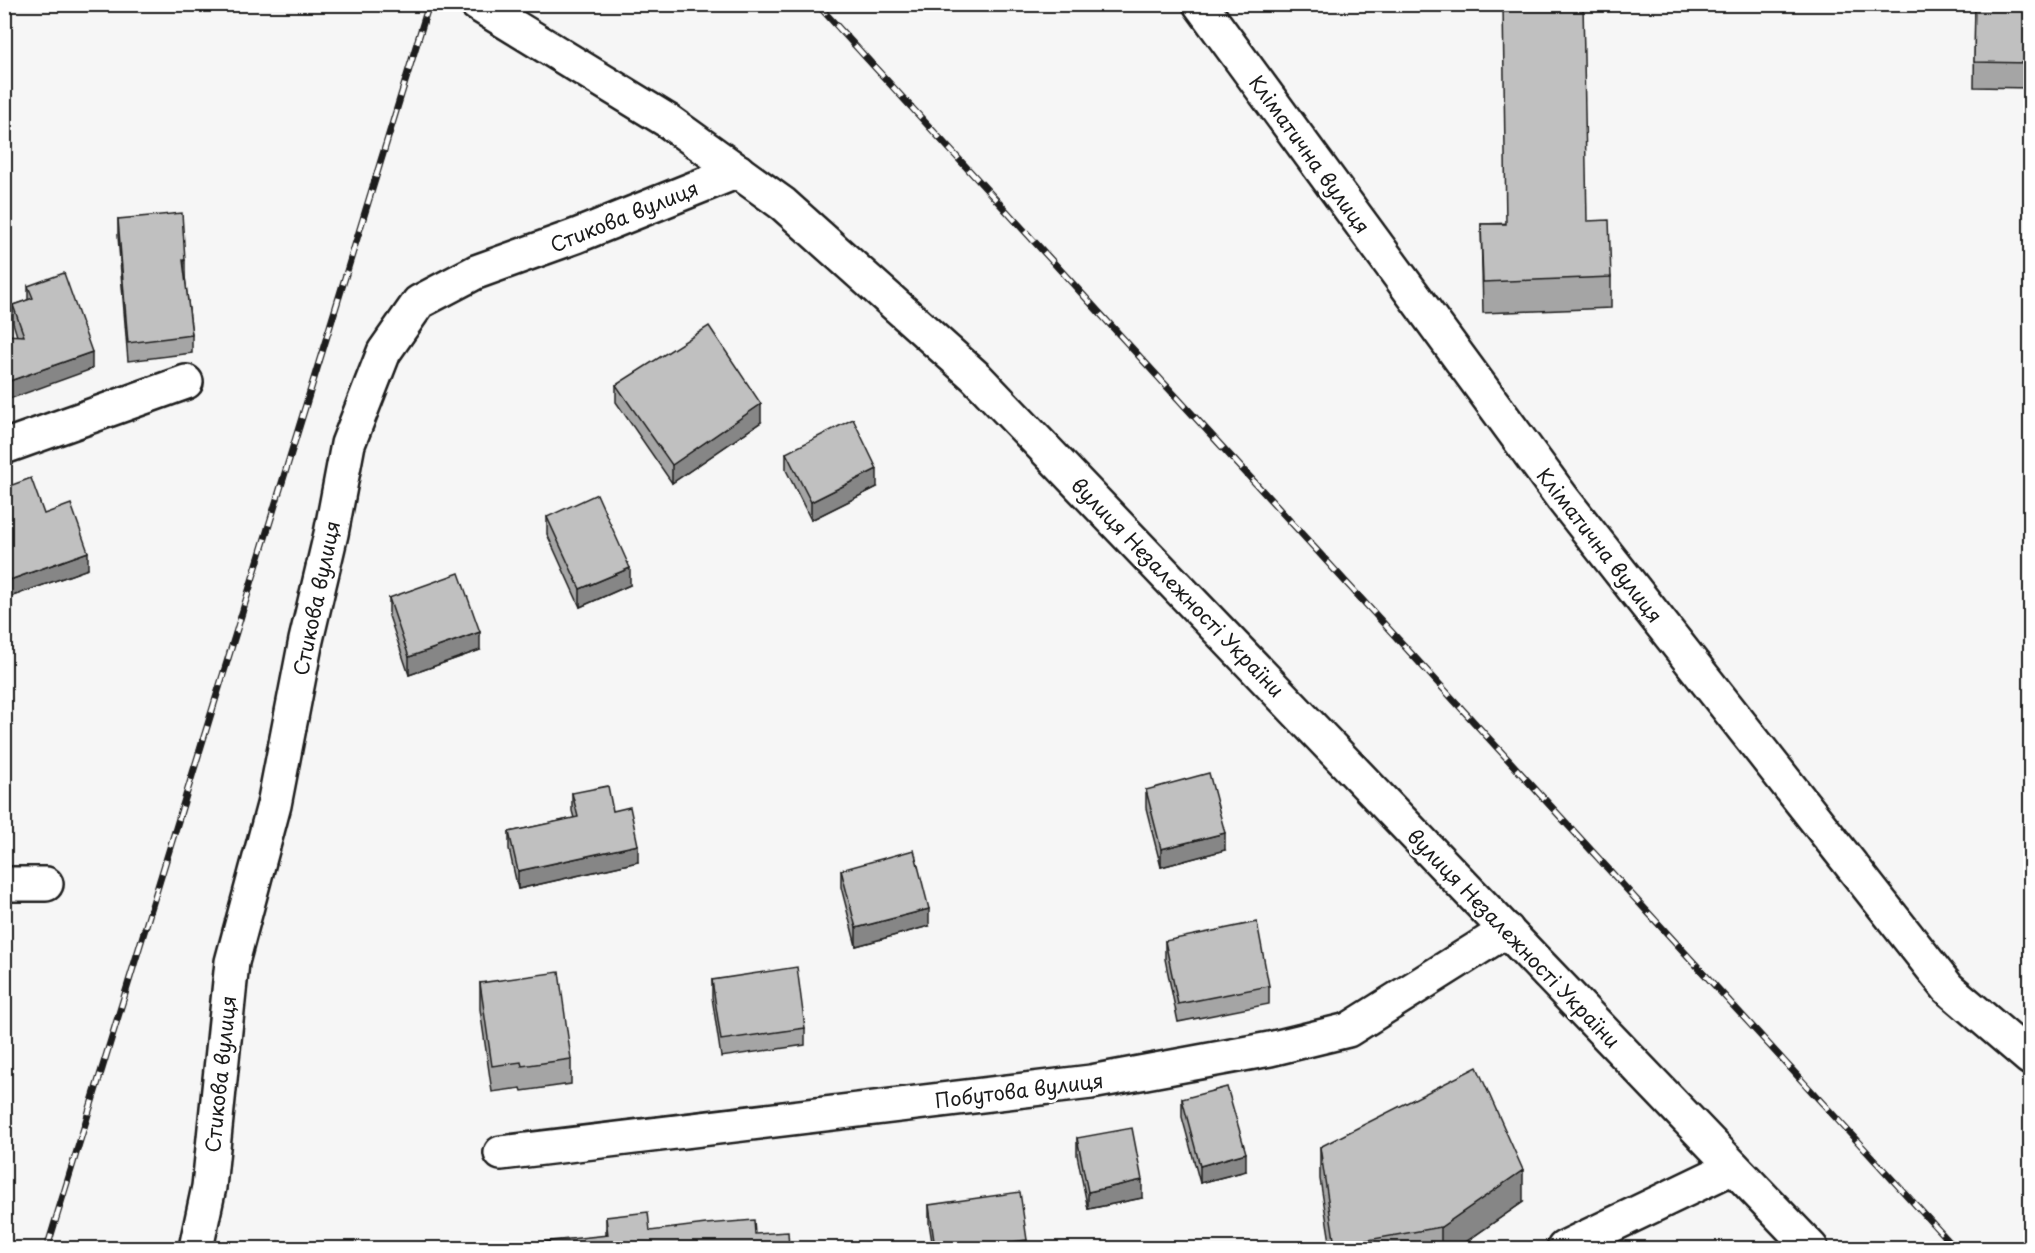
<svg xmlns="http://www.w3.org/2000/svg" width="2035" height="1253" font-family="'Playpen Sans',sans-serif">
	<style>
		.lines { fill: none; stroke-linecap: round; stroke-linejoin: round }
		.minor-casing { stroke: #1c1c1c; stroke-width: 38 }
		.secondary-casing { stroke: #1c1c1c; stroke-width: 38 }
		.minor { stroke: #fff; stroke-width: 33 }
		.secondary { stroke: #fff; stroke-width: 33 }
		.rail-casing { stroke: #1c1c1c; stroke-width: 7 }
		.rail { stroke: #fff; stroke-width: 4.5; stroke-dasharray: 14; stroke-linecap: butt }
		.wall { fill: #a5a5a5; stroke: #1c1c1c; stroke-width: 1.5 }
		.shaded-wall { fill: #868686; stroke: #1c1c1c; stroke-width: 1.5 }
		.building { fill: #c0c0c0; stroke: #1c1c1c; stroke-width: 1.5 }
		.labels { text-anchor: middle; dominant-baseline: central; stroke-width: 6; stroke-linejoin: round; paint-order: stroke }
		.street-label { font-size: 20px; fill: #1c1c1c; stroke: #fff }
	</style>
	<rect width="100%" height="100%" fill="#f6f6f6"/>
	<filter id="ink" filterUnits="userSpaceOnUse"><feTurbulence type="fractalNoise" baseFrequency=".0167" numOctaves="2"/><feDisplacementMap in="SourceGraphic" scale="12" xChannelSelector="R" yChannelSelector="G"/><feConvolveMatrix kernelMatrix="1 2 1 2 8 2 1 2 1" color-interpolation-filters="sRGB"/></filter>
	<g filter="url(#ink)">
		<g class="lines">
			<g class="minor-casing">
				<path id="minor" d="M 1200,4 L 1563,499 L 1948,988 L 2030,1058
					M 4,447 L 186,382
					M 4,884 L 46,884
					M 501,1153 L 1091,1082 L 1270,1049 L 1348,1030 L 1507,930
					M 196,1248 L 209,1187 L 232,962 L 274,805 L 306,640 L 331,534 L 348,444 L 384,352 L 419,302 L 476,272 L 576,236 L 738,171
					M 1564,1248 L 1733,1167"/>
			</g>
			<g class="secondary-casing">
				<path id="secondary" d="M 477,4 L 668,121 L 783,204 L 976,377 L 1811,1248"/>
			</g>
			<use href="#minor" class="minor"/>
			<use href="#secondary" class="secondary"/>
			<g class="rail-casing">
				<path id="rail" d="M 817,4 L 1955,1248
					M 47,1248 L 429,4"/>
			</g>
			<use href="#rail" class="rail"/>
		</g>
		<path class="wall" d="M 1975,4 L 2031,4 L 2031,88 L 1974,87 Z
			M 118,219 L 185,260 L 185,277 L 192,335 L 192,353 L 128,361 L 118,236 Z
			M 1587,221 L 1611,277 L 1611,308 L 1483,313 L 1481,224 Z
			M 28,286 L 92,369 L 17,336 L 13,323 L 13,305 L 28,300 Z
			M 616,385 L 761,422 L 672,483 L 616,402 Z
			M 4,401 L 6,408 L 6,425 L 4,425 Z
			M 786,453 L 877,487 L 811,520 L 786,470 Z
			M 4,488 L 44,514 L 88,569 L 7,598 L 4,590 Z
			M 547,517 L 630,585 L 580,607 L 547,534 Z
			M 389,598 L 480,650 L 409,675 L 389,616 Z
			M 1146,790 L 1225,850 L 1161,867 L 1146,808 Z
			M 572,793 L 613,811 L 638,862 L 518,889 L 509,849 L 509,832 L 574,818 L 572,811 Z
			M 841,870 L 929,926 L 856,946 L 841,887 Z
			M 1165,941 L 1269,986 L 1269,1004 L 1178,1022 L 1165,959 Z
			M 712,980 L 805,1028 L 805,1045 L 721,1057 L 712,997 Z
			M 480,983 L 571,1059 L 571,1084 L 522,1091 L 521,1088 L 492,1092 L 480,1009 Z
			M 1182,1099 L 1246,1171 L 1200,1183 L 1182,1117 Z
			M 1077,1138 L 1142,1198 L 1088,1209 L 1077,1155 Z
			M 1320,1147 L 1523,1202 L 1457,1248 L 1331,1248 L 1320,1179 Z
			M 929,1205 L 1027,1240 L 1027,1248 L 933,1248 L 929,1223 Z
			M 606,1217 L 650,1231 L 755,1234 L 606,1235 Z"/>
		<path class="shaded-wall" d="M 92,352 L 92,369 L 4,401 L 4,383 Z
			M 761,404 L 761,422 L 672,483 L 672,465 Z
			M 877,469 L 877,487 L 811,520 L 811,502 Z
			M 88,552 L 88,569 L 7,598 L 7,581 Z
			M 630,568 L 630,585 L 580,607 L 580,589 Z
			M 480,632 L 480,650 L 409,675 L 409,657 Z
			M 1225,833 L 1225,850 L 1161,867 L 1161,849 Z
			M 638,845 L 638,862 L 518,889 L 518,871 Z
			M 929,909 L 929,926 L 856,946 L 856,928 Z
			M 1246,1153 L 1246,1171 L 1200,1183 L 1200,1166 Z
			M 1523,1170 L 1523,1202 L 1457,1248 L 1441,1248 L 1441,1227 Z
			M 1142,1180 L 1142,1198 L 1088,1209 L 1088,1192 Z"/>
		<path class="building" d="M 1503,4 L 1583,4 L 1587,221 L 1609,220 L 1611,277 L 1483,282 L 1481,224 L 1506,224 Z
			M 1975,4 L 2031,4 L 2031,63 L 1974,62 Z
			M 182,213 L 185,260 L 183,260 L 192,335 L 128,343 L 118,219 Z
			M 64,273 L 92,352 L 4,383 L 4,335 L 24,336 L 13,305 L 33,298 L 28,286 Z
			M 709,326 L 761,404 L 672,465 L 616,385 Z
			M 853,419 L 877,469 L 811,502 L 786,453 Z
			M 31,478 L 44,514 L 71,504 L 88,552 L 7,581 L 4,572 L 4,488 Z
			M 597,494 L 630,568 L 580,589 L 547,517 Z
			M 459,573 L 480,632 L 409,657 L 389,598 Z
			M 1209,773 L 1225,833 L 1161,849 L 1146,790 Z
			M 608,786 L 613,811 L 630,807 L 638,845 L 518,871 L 509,832 L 578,817 L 572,793 Z
			M 914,850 L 929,909 L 856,928 L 841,870 Z
			M 1257,922 L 1269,986 L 1178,1004 L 1165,941 Z
			M 797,967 L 805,1028 L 721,1040 L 712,980 Z
			M 559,972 L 571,1059 L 522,1066 L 521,1062 L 492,1066 L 480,983 Z
			M 1477,1067 L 1523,1170 L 1441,1227 L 1335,1246 L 1320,1147 Z
			M 1227,1087 L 1246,1153 L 1200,1166 L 1182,1099 Z
			M 1132,1128 L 1142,1180 L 1088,1192 L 1077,1138 Z
			M 1020,1192 L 1027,1240 L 966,1248 L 935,1248 L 929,1205 Z
			M 648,1212 L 650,1231 L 706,1224 L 754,1220 L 755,1234 L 788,1232 L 789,1248 L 502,1248 L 504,1248 L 503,1246 L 608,1235 L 606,1217 Z"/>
	</g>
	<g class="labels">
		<g class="street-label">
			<text transform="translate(1310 154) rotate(54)">Кліматична вулиця</text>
			<text transform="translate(624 216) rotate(-22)">Стикова вулиця</text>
			<text transform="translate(1600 545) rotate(52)">Кліматична вулиця</text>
			<text transform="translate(1178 587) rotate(46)">вулиця Незалежності України</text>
			<text transform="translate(316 598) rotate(-78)">Стикова вулиця</text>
			<text transform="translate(1514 938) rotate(46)">вулиця Незалежності України</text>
			<text transform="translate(220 1074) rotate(-84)">Стикова вулиця</text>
			<text transform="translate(1019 1090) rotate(-7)">Побутова вулиця</text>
		</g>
	</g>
	<rect width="2035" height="1253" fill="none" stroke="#fff" stroke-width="24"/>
	<rect x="12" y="12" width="2011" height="1229" fill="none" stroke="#1c1c1c" stroke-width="2" filter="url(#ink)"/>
</svg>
